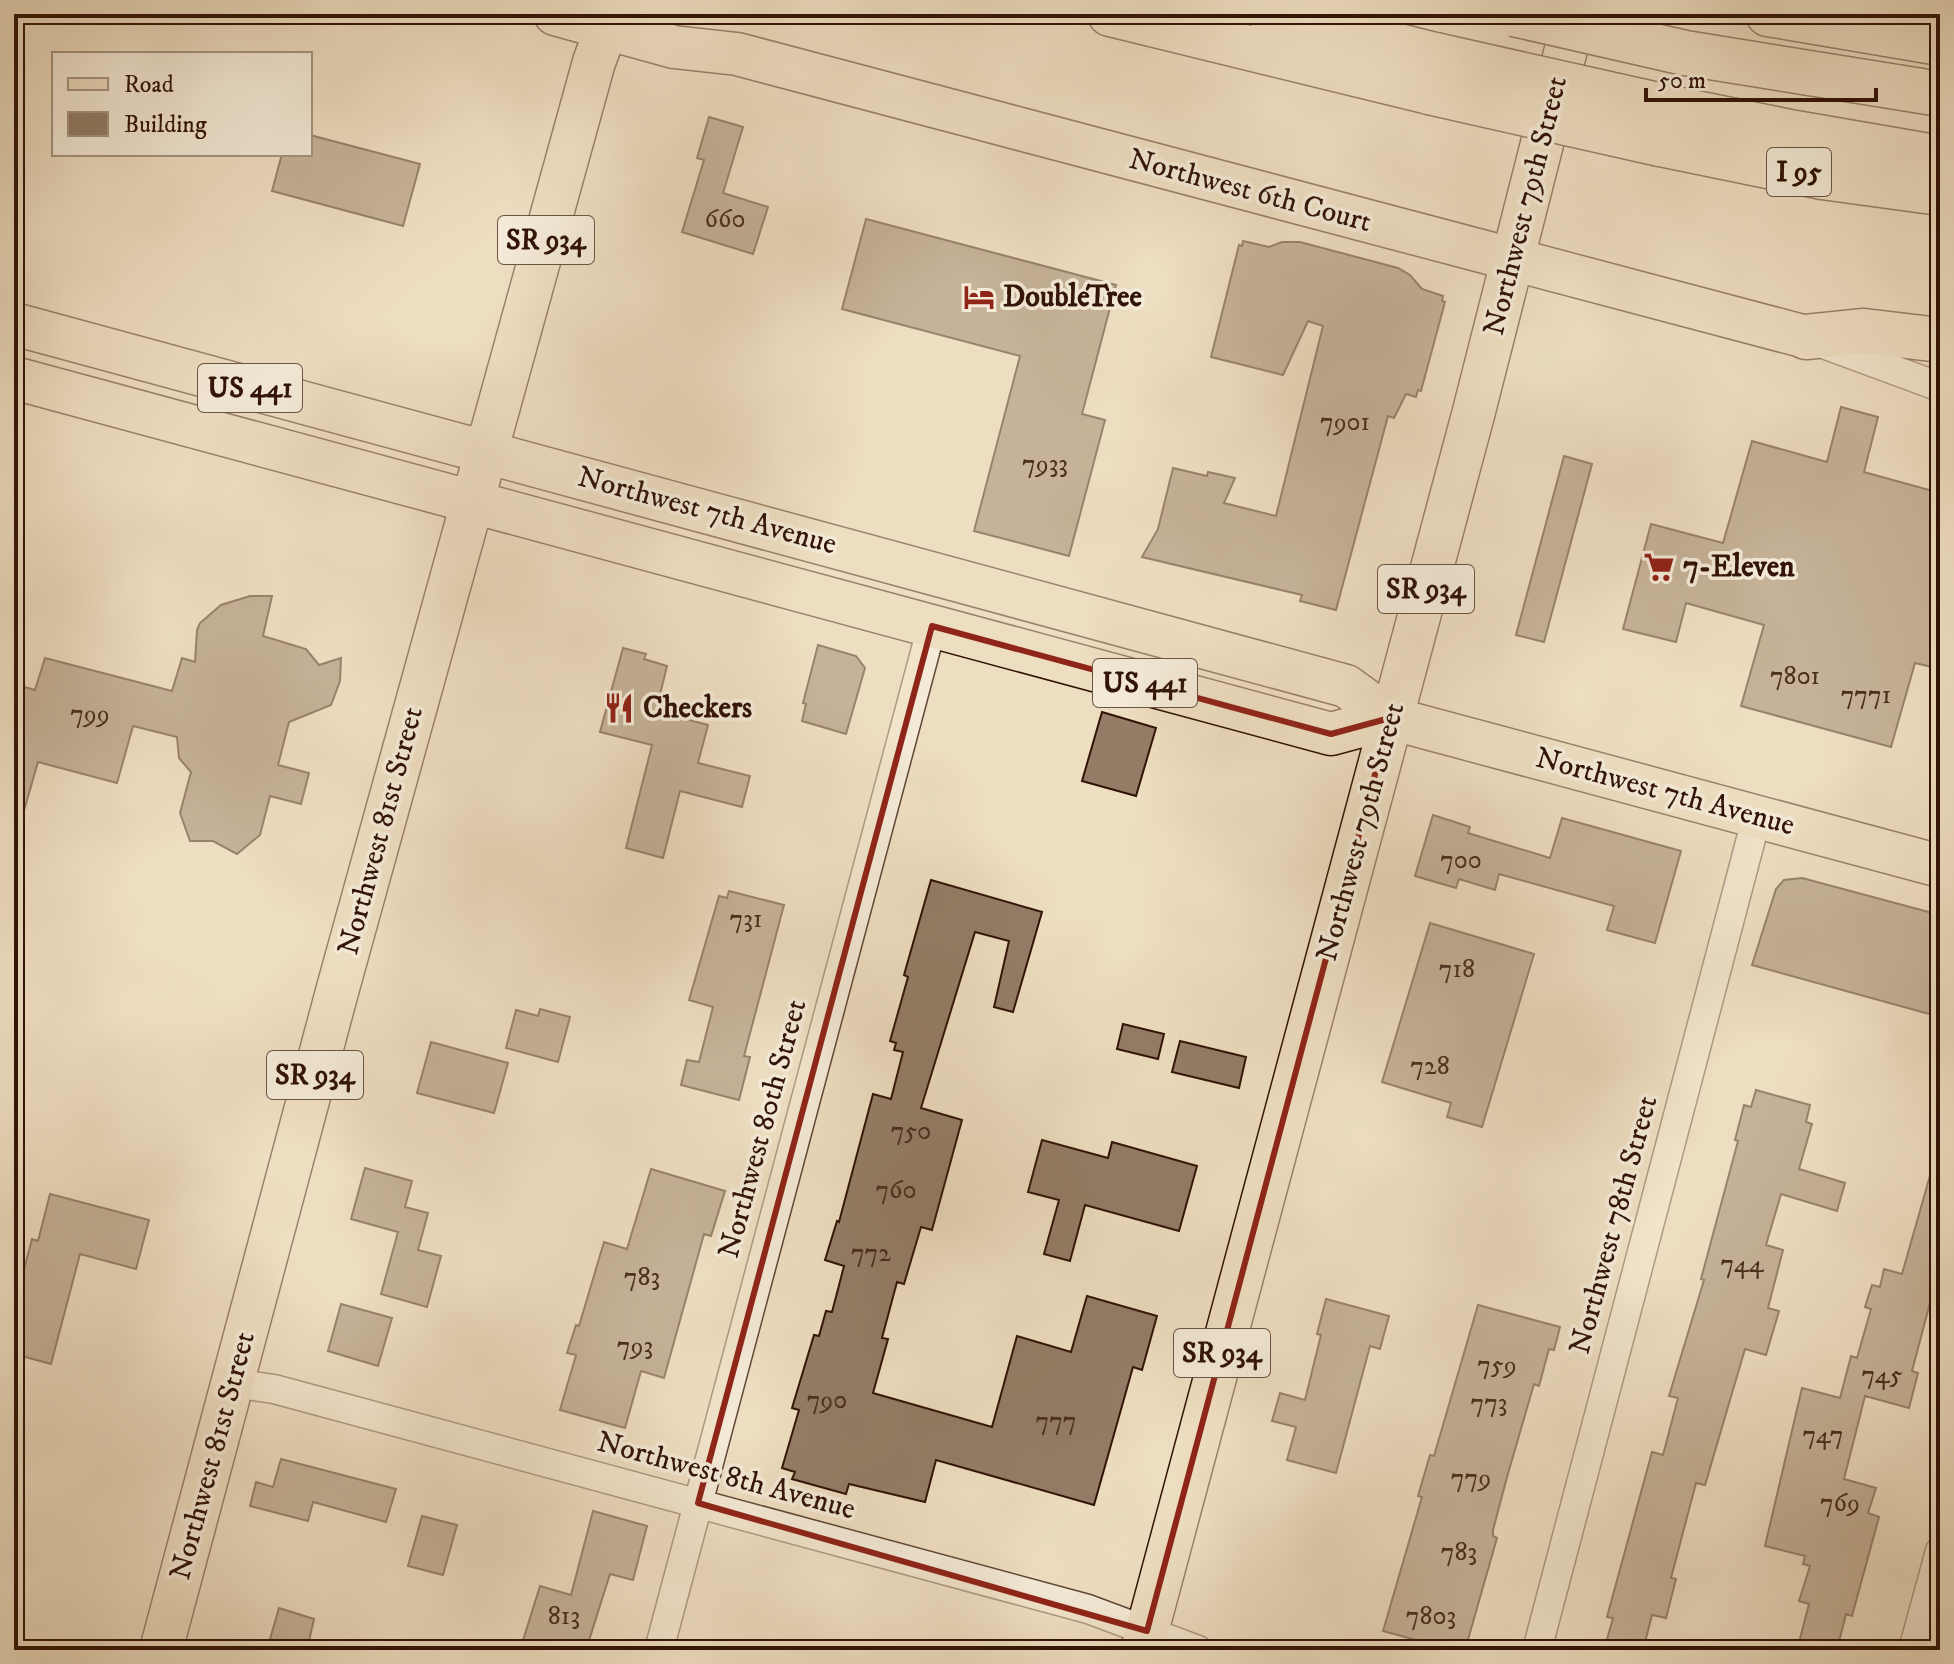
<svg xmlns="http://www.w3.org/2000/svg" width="1954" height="1664" font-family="'IM FELL DW Pica',serif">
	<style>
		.building { fill: #937d67; stroke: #311306; stroke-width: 2 }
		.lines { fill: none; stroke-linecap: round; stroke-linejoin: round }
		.minor-casing { stroke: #604635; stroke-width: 31 }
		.primary-casing { stroke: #311306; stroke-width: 45 }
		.motorway-casing { stroke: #311306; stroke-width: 47 }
		.minor { stroke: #f4ead7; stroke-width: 28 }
		.primary { stroke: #eedec1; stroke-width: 42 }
		.motorway { stroke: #eedec1; stroke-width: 44 }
		.motorway-bridge-casing { stroke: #311306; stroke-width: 47; stroke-linecap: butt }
		.motorway-bridge { stroke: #eedec1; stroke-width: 44 }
		.marked { fill: none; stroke: #8f2418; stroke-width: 6; stroke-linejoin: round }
		.labels { text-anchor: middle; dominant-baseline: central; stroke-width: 7; stroke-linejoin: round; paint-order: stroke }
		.number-label { font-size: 26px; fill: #4a2e1e }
		.shield { fill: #f4ead7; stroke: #6c5445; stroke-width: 2 }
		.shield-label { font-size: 28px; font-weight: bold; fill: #311306 }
		.street-label { font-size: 30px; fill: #311306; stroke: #f4ead7 }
		.poi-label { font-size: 30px; font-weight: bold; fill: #311306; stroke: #f4ead7; text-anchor: start }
	</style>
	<rect width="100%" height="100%" fill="#eedec1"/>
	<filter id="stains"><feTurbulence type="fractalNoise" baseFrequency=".0025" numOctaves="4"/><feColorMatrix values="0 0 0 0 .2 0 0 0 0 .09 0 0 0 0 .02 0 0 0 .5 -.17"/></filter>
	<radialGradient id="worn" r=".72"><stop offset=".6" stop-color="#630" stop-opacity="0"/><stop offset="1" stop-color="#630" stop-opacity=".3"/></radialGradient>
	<path class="building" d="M 709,117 L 743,127 L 723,193 L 768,207 L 753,254 L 682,232 L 704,160 L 697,158 Z
		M 310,135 L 420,164 L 403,226 L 272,191 L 282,154 L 310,154 Z
		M 866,219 L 1116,285 L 1082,414 L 1105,420 L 1069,556 L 974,531 L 1020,356 L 842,309 Z
		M 1243,241 L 1269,247 L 1282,242 L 1300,242 L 1398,268 L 1410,275 L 1422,289 L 1443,296 L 1442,301 L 1445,302 L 1421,391 L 1418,390 L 1416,397 L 1406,394 L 1394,418 L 1388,416 L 1336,610 L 1300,601 L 1302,595 L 1142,557 L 1158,529 L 1173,468 L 1207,476 L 1208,472 L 1235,478 L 1224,503 L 1276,516 L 1323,326 L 1308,321 L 1283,375 L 1211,357 L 1239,245 L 1242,246 Z
		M 1841,407 L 1878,417 L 1864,472 L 1940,493 L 1940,669 L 1915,663 L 1891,747 L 1741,706 L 1764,625 L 1686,603 L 1676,642 L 1623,629 L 1651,524 L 1723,543 L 1752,441 L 1827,462 Z
		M 1564,456 L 1592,464 L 1544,642 L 1516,635 Z
		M 250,596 L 272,596 L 263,636 L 306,649 L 319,665 L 341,658 L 340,681 L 331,705 L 289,722 L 278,765 L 309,773 L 301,804 L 270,796 L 260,835 L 237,854 L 213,841 L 190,841 L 180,813 L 191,772 L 179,758 L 177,737 L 133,726 L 117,783 L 38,762 L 21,821 L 14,820 L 14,684 L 35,690 L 45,658 L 172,691 L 182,658 L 195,662 L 197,630 L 200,623 L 221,605 Z
		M 818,645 L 856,656 L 865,668 L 846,734 L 802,721 L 806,704 L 803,703 Z
		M 623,648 L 646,654 L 644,659 L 667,666 L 656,711 L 708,725 L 698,763 L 750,776 L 742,807 L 680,791 L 663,858 L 626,848 L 652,745 L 600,732 Z
		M 1102,712 L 1156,728 L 1136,796 L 1082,781 Z
		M 1433,815 L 1470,827 L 1468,833 L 1550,858 L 1562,818 L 1681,851 L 1655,943 L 1607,930 L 1614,906 L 1499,874 L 1495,890 L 1459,879 L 1456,888 L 1415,876 Z
		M 1802,878 L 1940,915 L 1940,1017 L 1752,965 L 1776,889 L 1784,880 Z
		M 931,880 L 1042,912 L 1013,1012 L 994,1007 L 1009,941 L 975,932 L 921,1108 L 962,1120 L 932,1230 L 921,1227 L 904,1284 L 897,1282 L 882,1338 L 888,1339 L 873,1393 L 992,1427 L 1017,1336 L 1071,1352 L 1087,1296 L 1157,1316 L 1142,1370 L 1133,1367 L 1094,1505 L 936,1460 L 925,1502 L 849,1484 L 846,1494 L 792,1479 L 795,1472 L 782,1468 L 799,1410 L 792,1408 L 814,1335 L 819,1336 L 826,1311 L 832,1312 L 844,1266 L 825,1260 L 837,1221 L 839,1222 L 873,1094 L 891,1099 L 903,1052 L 894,1050 L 896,1043 L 890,1041 L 908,977 L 904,975 Z
		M 729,891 L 784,905 L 744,1056 L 750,1057 L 739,1100 L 681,1085 L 687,1060 L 699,1062 L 713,1007 L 689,1000 L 719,896 L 727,898 Z
		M 1430,923 L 1534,954 L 1482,1127 L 1447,1117 L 1451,1103 L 1382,1082 Z
		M 540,1009 L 570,1017 L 558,1062 L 506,1048 L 516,1010 L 538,1016 Z
		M 1123,1024 L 1164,1034 L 1158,1059 L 1117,1049 Z
		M 1180,1041 L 1246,1057 L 1239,1088 L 1172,1072 Z
		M 431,1042 L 508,1063 L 494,1113 L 417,1093 Z
		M 1756,1090 L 1810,1105 L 1806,1122 L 1812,1124 L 1799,1169 L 1845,1183 L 1837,1211 L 1781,1194 L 1766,1245 L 1783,1250 L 1768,1308 L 1779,1311 L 1766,1355 L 1745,1349 L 1705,1485 L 1696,1483 L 1671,1578 L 1676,1579 L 1666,1618 L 1652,1615 L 1643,1650 L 1604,1650 L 1613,1618 L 1607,1617 L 1652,1452 L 1663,1455 L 1678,1398 L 1669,1396 L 1704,1280 L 1701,1279 L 1738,1141 L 1735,1140 L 1744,1105 L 1751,1107 Z
		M 1042,1140 L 1108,1158 L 1112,1142 L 1197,1166 L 1179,1231 L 1085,1205 L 1070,1261 L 1044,1254 L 1059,1200 L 1028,1192 Z
		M 1933,1165 L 1940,1166 L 1940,1265 L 1912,1371 L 1918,1373 L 1909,1408 L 1865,1396 L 1844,1479 L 1876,1488 L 1868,1513 L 1879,1517 L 1852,1616 L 1846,1614 L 1837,1650 L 1797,1650 L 1809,1604 L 1799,1601 L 1810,1566 L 1803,1564 L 1805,1556 L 1765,1546 L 1802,1388 L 1840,1398 L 1851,1356 L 1857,1358 L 1871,1309 L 1865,1307 L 1872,1285 L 1880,1287 L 1884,1269 L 1902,1274 Z
		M 365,1168 L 412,1181 L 405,1207 L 428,1213 L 418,1250 L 441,1256 L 427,1307 L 381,1294 L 398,1232 L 351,1219 Z
		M 651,1169 L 725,1191 L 711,1236 L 704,1234 L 664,1378 L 641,1371 L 625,1428 L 560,1410 L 576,1355 L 567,1353 L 576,1325 L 579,1326 L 604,1242 L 627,1249 Z
		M 50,1194 L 149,1220 L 136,1269 L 80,1254 L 51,1364 L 14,1354 L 14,1307 L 32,1239 L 38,1241 Z
		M 1326,1299 L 1389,1316 L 1380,1349 L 1370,1346 L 1336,1473 L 1287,1460 L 1296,1427 L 1272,1421 L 1280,1393 L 1305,1400 L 1321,1335 L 1317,1334 Z
		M 341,1304 L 392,1318 L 378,1366 L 328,1351 Z
		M 1478,1305 L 1560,1327 L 1554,1350 L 1549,1349 L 1539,1386 L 1534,1384 L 1507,1477 L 1493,1530 L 1493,1536 L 1497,1538 L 1465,1650 L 1452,1650 L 1383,1631 L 1422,1497 L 1418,1496 L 1430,1455 L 1434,1456 Z
		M 281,1459 L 396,1489 L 386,1522 L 313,1502 L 308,1521 L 250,1506 L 256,1482 L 273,1487 Z
		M 593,1511 L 647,1526 L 633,1580 L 610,1574 L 586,1650 L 520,1650 L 540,1586 L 571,1595 Z
		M 422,1516 L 457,1525 L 443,1575 L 408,1566 Z
		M 279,1608 L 314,1619 L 307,1650 L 270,1639 Z"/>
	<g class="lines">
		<g class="minor-casing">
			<path id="minor" d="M 1818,342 L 1940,387
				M 233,1383 L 274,1389 L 1088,1609 L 1198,1650
				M 659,1650 L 932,626
				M 1537,1650 L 1757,816
				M 1913,1650 L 1940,1551"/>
		</g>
		<g class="primary-casing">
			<path id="primary" d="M 555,14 L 674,47 L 737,54 L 1806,337
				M 14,324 L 1346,686 L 1390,718 L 1940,866
				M 14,378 L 1331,734 L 1390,718
				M 161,1650 L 338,988 L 594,62 L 612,14
				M 1142,1650 L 1473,415 L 1575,14"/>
		</g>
		<g class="motorway-casing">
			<path id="motorway" d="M 1110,14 L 1429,92
				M 1270,14 L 1435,55
				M 1768,14 L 1940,43
				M 1685,53 L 1940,94
				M 1671,108 L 1795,133 L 1940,158
				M 1660,144 L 1822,177 L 1940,193
				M 1806,337 L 1864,331 L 1940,340"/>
		</g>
		<use href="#minor" class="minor"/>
		<use href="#primary" class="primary"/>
		<use href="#motorway" class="motorway"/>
		<g class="motorway-bridge-casing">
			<path id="motorway-bridge" d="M 1514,14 L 1685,53
				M 1435,55 L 1671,108
				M 1429,92 L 1660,144"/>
		</g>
		<use href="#motorway-bridge" class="motorway-bridge"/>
	</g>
	<path d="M0 0H1954V1664H0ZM 932,626 L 1331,734 L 1390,718 L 1147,1631 L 698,1503 Z" fill="#eedec1" fill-opacity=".55" fill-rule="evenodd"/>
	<path class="marked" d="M 932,626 L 1331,734 L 1390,718 L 1147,1631 L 698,1503 Z"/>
	<defs>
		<g id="hotel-bare" transform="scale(2.4)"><path d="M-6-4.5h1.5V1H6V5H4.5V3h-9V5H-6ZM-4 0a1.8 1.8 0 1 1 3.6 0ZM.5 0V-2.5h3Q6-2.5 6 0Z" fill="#8f2418" stroke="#f4ead7" stroke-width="2.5" paint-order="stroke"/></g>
		<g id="supermarket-bare" transform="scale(2.4)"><path d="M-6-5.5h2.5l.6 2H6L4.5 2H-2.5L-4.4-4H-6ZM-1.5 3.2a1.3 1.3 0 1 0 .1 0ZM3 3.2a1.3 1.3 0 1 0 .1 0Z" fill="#8f2418" stroke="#f4ead7" stroke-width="2.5" paint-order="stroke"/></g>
		<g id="restaurant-bare" transform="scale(2.4)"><path d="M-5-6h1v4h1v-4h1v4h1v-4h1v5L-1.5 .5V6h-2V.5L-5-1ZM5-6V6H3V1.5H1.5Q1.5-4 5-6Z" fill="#8f2418" stroke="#f4ead7" stroke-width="2.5" paint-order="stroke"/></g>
	</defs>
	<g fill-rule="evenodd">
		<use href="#hotel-bare" x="979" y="297"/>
		<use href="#supermarket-bare" x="1659" y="567"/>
		<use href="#restaurant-bare" x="619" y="708"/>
	</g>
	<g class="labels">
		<g class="number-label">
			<text x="725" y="219">660</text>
			<text x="1345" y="422">7901</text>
			<text x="1045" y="464">7933</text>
			<text x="1795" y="676">7801</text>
			<text x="1866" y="695">7771</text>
			<text x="90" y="714">799</text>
			<text x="1461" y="860">700</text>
			<text x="746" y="919">731</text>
			<text x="1457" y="969">718</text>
			<text x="1430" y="1066">728</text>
			<text x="911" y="1131">750</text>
			<text x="896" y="1190">760</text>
			<text x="871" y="1253">772</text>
			<text x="1742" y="1264">744</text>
			<text x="642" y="1277">783</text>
			<text x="635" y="1346">793</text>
			<text x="1497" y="1365">759</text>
			<text x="1882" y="1375">745</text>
			<text x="827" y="1400">790</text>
			<text x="1489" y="1403">773</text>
			<text x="1056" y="1421">777</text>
			<text x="1823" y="1435">747</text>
			<text x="1471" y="1478">779</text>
			<text x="1840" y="1503">769</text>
			<text x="1459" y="1552">783</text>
			<text x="564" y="1616">813</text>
			<text x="1431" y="1616">7803</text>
		</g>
		<g class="shield">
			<rect x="1767" y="148" width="64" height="48" rx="6"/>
			<rect x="498" y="216" width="96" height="48" rx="6"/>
			<rect x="198" y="364" width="104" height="48" rx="6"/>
			<rect x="1378" y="565" width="96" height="48" rx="6"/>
			<rect x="1093" y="659" width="104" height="48" rx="6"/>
			<rect x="267" y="1051" width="96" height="48" rx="6"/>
			<rect x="1174" y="1329" width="96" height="48" rx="6"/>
		</g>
		<g class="shield-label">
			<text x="1799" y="172">I 95</text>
			<text x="546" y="240">SR 934</text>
			<text x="250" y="388">US 441</text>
			<text x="1426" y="589">SR 934</text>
			<text x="1145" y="683">US 441</text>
			<text x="315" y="1075">SR 934</text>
			<text x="1222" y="1353">SR 934</text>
		</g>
		<g class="street-label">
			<text transform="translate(1250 191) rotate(15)">Northwest 6th Court</text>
			<text transform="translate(1526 206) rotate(-76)">Northwest 79th Street</text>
			<text transform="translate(707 511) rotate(15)">Northwest 7th Avenue</text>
			<text transform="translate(1665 792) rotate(15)">Northwest 7th Avenue</text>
			<text transform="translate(381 831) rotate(-75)">Northwest 81st Street</text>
			<text transform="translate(1361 832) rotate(-75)">Northwest 79th Street</text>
			<text transform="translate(763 1129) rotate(-75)">Northwest 80th Street</text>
			<text transform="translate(1614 1225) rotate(-75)">Northwest 78th Street</text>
			<text transform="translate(213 1456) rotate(-75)">Northwest 81st Street</text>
			<text transform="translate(726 1476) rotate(15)">Northwest 8th Avenue</text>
		</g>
		<g class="poi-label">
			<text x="1003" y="297">DoubleTree</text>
			<text x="1683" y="567">7-Eleven</text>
			<text x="643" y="708">Checkers</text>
		</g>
	</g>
	<rect width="1954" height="1664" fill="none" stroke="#eedec1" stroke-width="48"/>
	<rect x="16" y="16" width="1922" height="1632" fill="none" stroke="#311306" stroke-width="4"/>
	<rect x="24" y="24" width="1906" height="1616" fill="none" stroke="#311306" stroke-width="2"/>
	<rect x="52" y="52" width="260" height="104" fill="#f4ead7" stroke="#a69483" stroke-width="2"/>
	<rect x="68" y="78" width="40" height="12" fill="#eedec1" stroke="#a69483" stroke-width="2"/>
	<text x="124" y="92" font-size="24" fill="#311306">Road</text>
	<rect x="68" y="112" width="40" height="24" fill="#937d67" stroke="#a69483" stroke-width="2"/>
	<text x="124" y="132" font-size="24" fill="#311306">Building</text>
	<path d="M1646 88v12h230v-12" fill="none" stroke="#311306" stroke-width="4"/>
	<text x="1658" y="88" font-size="24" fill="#311306" stroke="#f4ead7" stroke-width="6" paint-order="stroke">50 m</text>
	<rect width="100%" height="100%" filter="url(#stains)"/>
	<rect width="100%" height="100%" fill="url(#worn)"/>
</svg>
